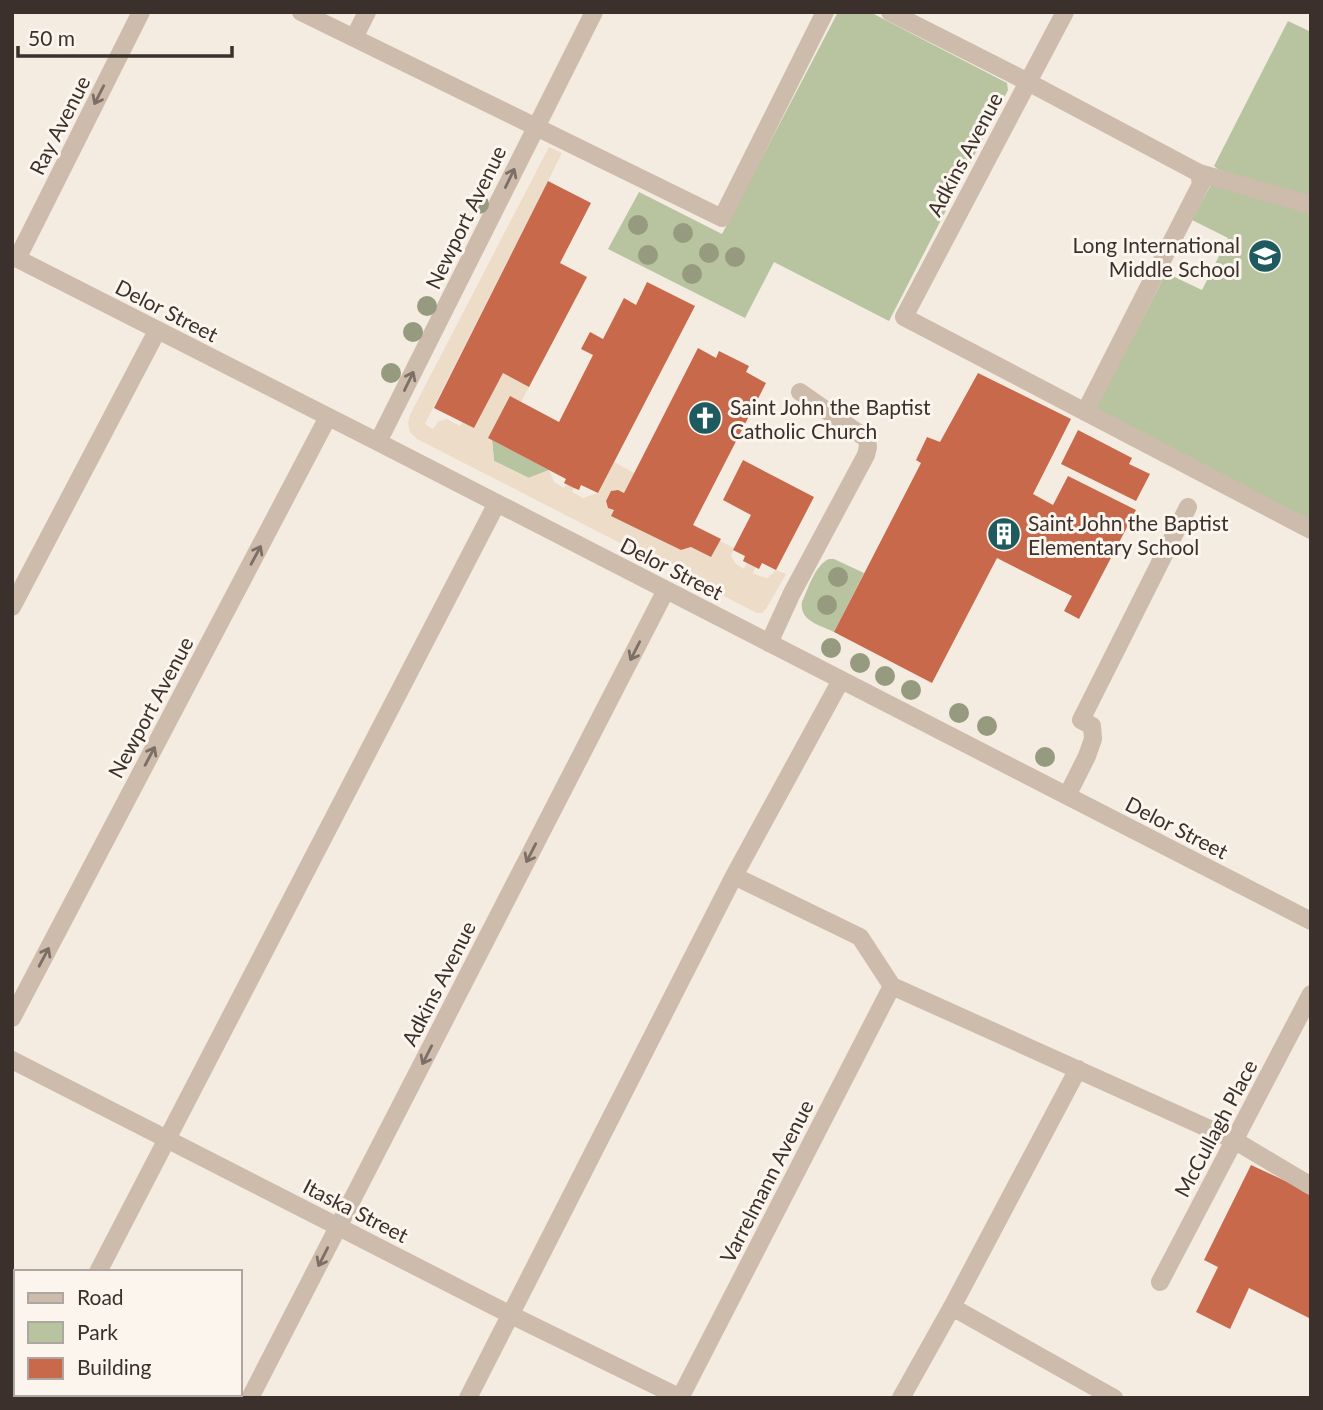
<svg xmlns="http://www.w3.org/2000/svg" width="1323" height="1410" font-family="Lato,sans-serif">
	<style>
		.green { fill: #b8c4a0 }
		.plaza { fill: #ecdcc8 }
		.building { fill: #c8694b }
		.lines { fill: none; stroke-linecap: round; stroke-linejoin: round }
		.minor { stroke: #cdbbac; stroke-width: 18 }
		.tree { fill: #969b7f }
		.oneway { stroke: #7d6f65 }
		.labels { text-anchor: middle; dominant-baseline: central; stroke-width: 6; stroke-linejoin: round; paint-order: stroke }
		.street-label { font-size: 21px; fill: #3b302b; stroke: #fbf5ee }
		.poi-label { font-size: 21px; fill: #3b302b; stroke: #fbf5ee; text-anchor: start }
	</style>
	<rect width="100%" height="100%" fill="#f4ebe1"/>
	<path class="green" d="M 838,12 L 870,12 L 1007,83 L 1008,90 L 889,321 L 774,262 L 745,318 L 608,249 L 639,192 L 722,234 Z
		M 1288,21 L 1311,32 L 1311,521 L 1095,410 L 1166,273 L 1202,290 L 1228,238 L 1192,220 L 1219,170 L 1214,166 Z
		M 492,440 L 549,470 L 529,478 L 494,461 Z
		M 829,559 L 834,559 L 864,573 L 834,632 C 820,625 799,621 802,602 C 808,589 815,565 829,559 Z"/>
	<path class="plaza" d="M 549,147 L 562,153 L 425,424 L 433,429 L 439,421 L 447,419 L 460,426 L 463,422 L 474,428 L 503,373 L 529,387 L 521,402 L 510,397 L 488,438 L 492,440 L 494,461 L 528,478 L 549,470 L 554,482 L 564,488 L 567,484 L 574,488 L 572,492 L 583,498 L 598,493 L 614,462 L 634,473 L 624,493 L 618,490 L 611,491 L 606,501 L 608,508 L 614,510 L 612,516 L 681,550 L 720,541 L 734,548 L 731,556 L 736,564 L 744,569 L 747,563 L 755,567 L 753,573 L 762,577 L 768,578 L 776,570 L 786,574 L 766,609 L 762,613 L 757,613 L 417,439 L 410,432 L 408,423 L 410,415 Z"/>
	<path class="building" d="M 548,181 L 591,203 L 560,263 L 587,277 L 529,387 L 503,373 L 474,428 L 434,408 Z
		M 647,282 L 695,306 L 598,493 L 581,485 L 579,490 L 574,488 L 564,483 L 566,479 L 488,438 L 510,396 L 559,422 L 593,355 L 581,349 L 590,332 L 603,339 L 624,298 L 636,305 Z
		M 698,348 L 716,358 L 719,351 L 749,366 L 746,372 L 766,383 L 693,525 L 721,539 L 711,557 L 691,547 L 681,550 L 611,516 L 614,510 L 608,508 L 606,501 L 611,491 L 618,490 L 624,493 Z
		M 978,373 L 1071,419 L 1033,494 L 1053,505 L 1068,476 L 1136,510 L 1079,619 L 1064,611 L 1072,596 L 997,558 L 932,683 L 834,632 L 921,463 L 916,460 L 927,437 L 940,442 Z
		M 1078,430 L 1132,458 L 1129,464 L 1150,474 L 1136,501 L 1061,464 Z
		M 743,460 L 814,497 L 776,570 L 762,563 L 759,569 L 743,561 L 745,556 L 733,550 L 751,515 L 723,500 Z
		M 1251,1165 L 1311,1193 L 1311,1235 L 1309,1239 L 1311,1241 L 1311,1319 L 1249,1288 L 1230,1329 L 1196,1312 L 1218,1267 L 1204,1260 Z"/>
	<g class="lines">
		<path class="minor" d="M 301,12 L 722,218 L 825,12
			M 890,12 L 1028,82 L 1199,173 L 1201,184 L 1085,412
			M 1065,12 L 904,317 L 1311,530
			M 354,38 L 367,12
			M 1199,173 L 1311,205
			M 12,256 L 378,442 L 1311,921
			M 17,259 L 141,12
			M 378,442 L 594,12
			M 12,607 L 157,331
			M 769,643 L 792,593 L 866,455 L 868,447 L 867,439 L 800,392
			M 1067,796 L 1087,756 L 1093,739 L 1092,726 L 1081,720 L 1188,507
			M 734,876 L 860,937 L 892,986 L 1234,1140 L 1311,1186
			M 12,1018 L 328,417
			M 12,1060 L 511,1315 L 681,1398
			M 98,1272 L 497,503
			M 1160,1282 L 1311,994
			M 952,1307 L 1114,1398
			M 32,1398 L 34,1394
			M 250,1398 L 666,590
			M 468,1398 L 734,876 L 841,680
			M 680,1398 L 892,986
			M 901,1398 L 952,1307 L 1078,1069"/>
	</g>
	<g class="tree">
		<circle cx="479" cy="204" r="10"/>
		<circle cx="638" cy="225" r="10"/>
		<circle cx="683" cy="233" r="10"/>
		<circle cx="709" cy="253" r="10"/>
		<circle cx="648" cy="255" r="10"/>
		<circle cx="735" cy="257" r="10"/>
		<circle cx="692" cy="274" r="10"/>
		<circle cx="427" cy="306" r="10"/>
		<circle cx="413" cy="332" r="10"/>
		<circle cx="391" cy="373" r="10"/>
		<circle cx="838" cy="577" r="10"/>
		<circle cx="827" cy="605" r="10"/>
		<circle cx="831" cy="648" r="10"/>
		<circle cx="860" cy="663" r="10"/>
		<circle cx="885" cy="676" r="10"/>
		<circle cx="911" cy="690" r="10"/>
		<circle cx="959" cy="713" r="10"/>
		<circle cx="987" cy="726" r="10"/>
		<circle cx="1045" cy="757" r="10"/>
	</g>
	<defs><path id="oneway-shaft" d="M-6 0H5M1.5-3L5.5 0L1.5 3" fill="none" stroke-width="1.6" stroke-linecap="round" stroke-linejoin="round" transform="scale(1.75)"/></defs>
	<g class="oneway">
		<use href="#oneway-shaft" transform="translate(99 95) rotate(117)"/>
		<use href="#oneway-shaft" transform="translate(510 178) rotate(-64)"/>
		<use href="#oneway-shaft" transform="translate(409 381) rotate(-64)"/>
		<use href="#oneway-shaft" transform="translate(256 555) rotate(-62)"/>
		<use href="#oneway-shaft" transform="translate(635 651) rotate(117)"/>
		<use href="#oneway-shaft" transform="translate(150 756) rotate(-62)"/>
		<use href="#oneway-shaft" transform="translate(531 853) rotate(117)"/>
		<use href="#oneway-shaft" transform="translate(44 957) rotate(-62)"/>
		<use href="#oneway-shaft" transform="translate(427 1055) rotate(117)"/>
		<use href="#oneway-shaft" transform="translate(323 1257) rotate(117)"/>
	</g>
	<defs>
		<g id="school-disc" transform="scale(1.75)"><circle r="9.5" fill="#1f5a5e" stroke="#fbf5ee"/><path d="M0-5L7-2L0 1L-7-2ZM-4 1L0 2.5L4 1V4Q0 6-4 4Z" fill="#fff"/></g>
		<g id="church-disc" transform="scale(1.75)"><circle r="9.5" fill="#1f5a5e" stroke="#fbf5ee"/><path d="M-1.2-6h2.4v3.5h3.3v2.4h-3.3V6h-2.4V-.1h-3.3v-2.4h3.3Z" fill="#fff"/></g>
		<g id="building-disc" transform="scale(1.75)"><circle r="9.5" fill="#1f5a5e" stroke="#fbf5ee"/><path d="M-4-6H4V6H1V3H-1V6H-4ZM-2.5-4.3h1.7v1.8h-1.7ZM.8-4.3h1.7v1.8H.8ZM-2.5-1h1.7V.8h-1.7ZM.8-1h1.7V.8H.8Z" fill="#fff"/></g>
	</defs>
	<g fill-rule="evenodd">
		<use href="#school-disc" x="1265" y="256"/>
		<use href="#church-disc" x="705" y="418"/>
		<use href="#building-disc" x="1004" y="534"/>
	</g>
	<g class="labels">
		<g class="street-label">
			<text transform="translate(59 125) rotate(-63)">Ray Avenue</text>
			<text transform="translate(964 154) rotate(-62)">Adkins Avenue</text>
			<text transform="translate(465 217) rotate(-64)">Newport Avenue</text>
			<text transform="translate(167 310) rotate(27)">Delor Street</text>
			<text transform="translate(672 568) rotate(27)">Delor Street</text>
			<text transform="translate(150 707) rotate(-62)">Newport Avenue</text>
			<text transform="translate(1177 827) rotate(27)">Delor Street</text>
			<text transform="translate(438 983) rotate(-63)">Adkins Avenue</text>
			<text transform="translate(1215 1128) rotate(-62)">McCullagh Place</text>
			<text transform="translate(766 1181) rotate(-63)">Varrelmann Avenue</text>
			<text transform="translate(356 1210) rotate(27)">Itaska Street</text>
		</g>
		<g class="poi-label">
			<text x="1240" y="244" text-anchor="end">Long International<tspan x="1240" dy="24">Middle School</tspan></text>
			<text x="730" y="406">Saint John the Baptist<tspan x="730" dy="24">Catholic Church</tspan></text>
			<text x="1028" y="522">Saint John the Baptist<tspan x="1028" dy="24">Elementary School</tspan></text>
		</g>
	</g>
	<rect width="1323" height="1410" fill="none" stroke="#3b302b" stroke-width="28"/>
	<rect x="14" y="1270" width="228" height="126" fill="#fbf5ee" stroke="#aea6a0" stroke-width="2"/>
	<rect x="28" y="1293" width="35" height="10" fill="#cdbbac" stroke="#aea6a0" stroke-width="2"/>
	<text x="77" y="1305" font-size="21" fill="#3b302b">Road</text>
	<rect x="28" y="1322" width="35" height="21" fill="#b8c4a0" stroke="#aea6a0" stroke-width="2"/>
	<text x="77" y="1340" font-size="21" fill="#3b302b">Park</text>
	<rect x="28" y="1358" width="35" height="21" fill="#c8694b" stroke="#aea6a0" stroke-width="2"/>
	<text x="77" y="1375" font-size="21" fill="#3b302b">Building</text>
	<path d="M18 46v10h214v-10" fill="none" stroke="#3b302b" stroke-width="3.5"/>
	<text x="28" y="46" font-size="21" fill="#3b302b" stroke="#fbf5ee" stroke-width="5" paint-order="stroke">50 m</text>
</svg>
